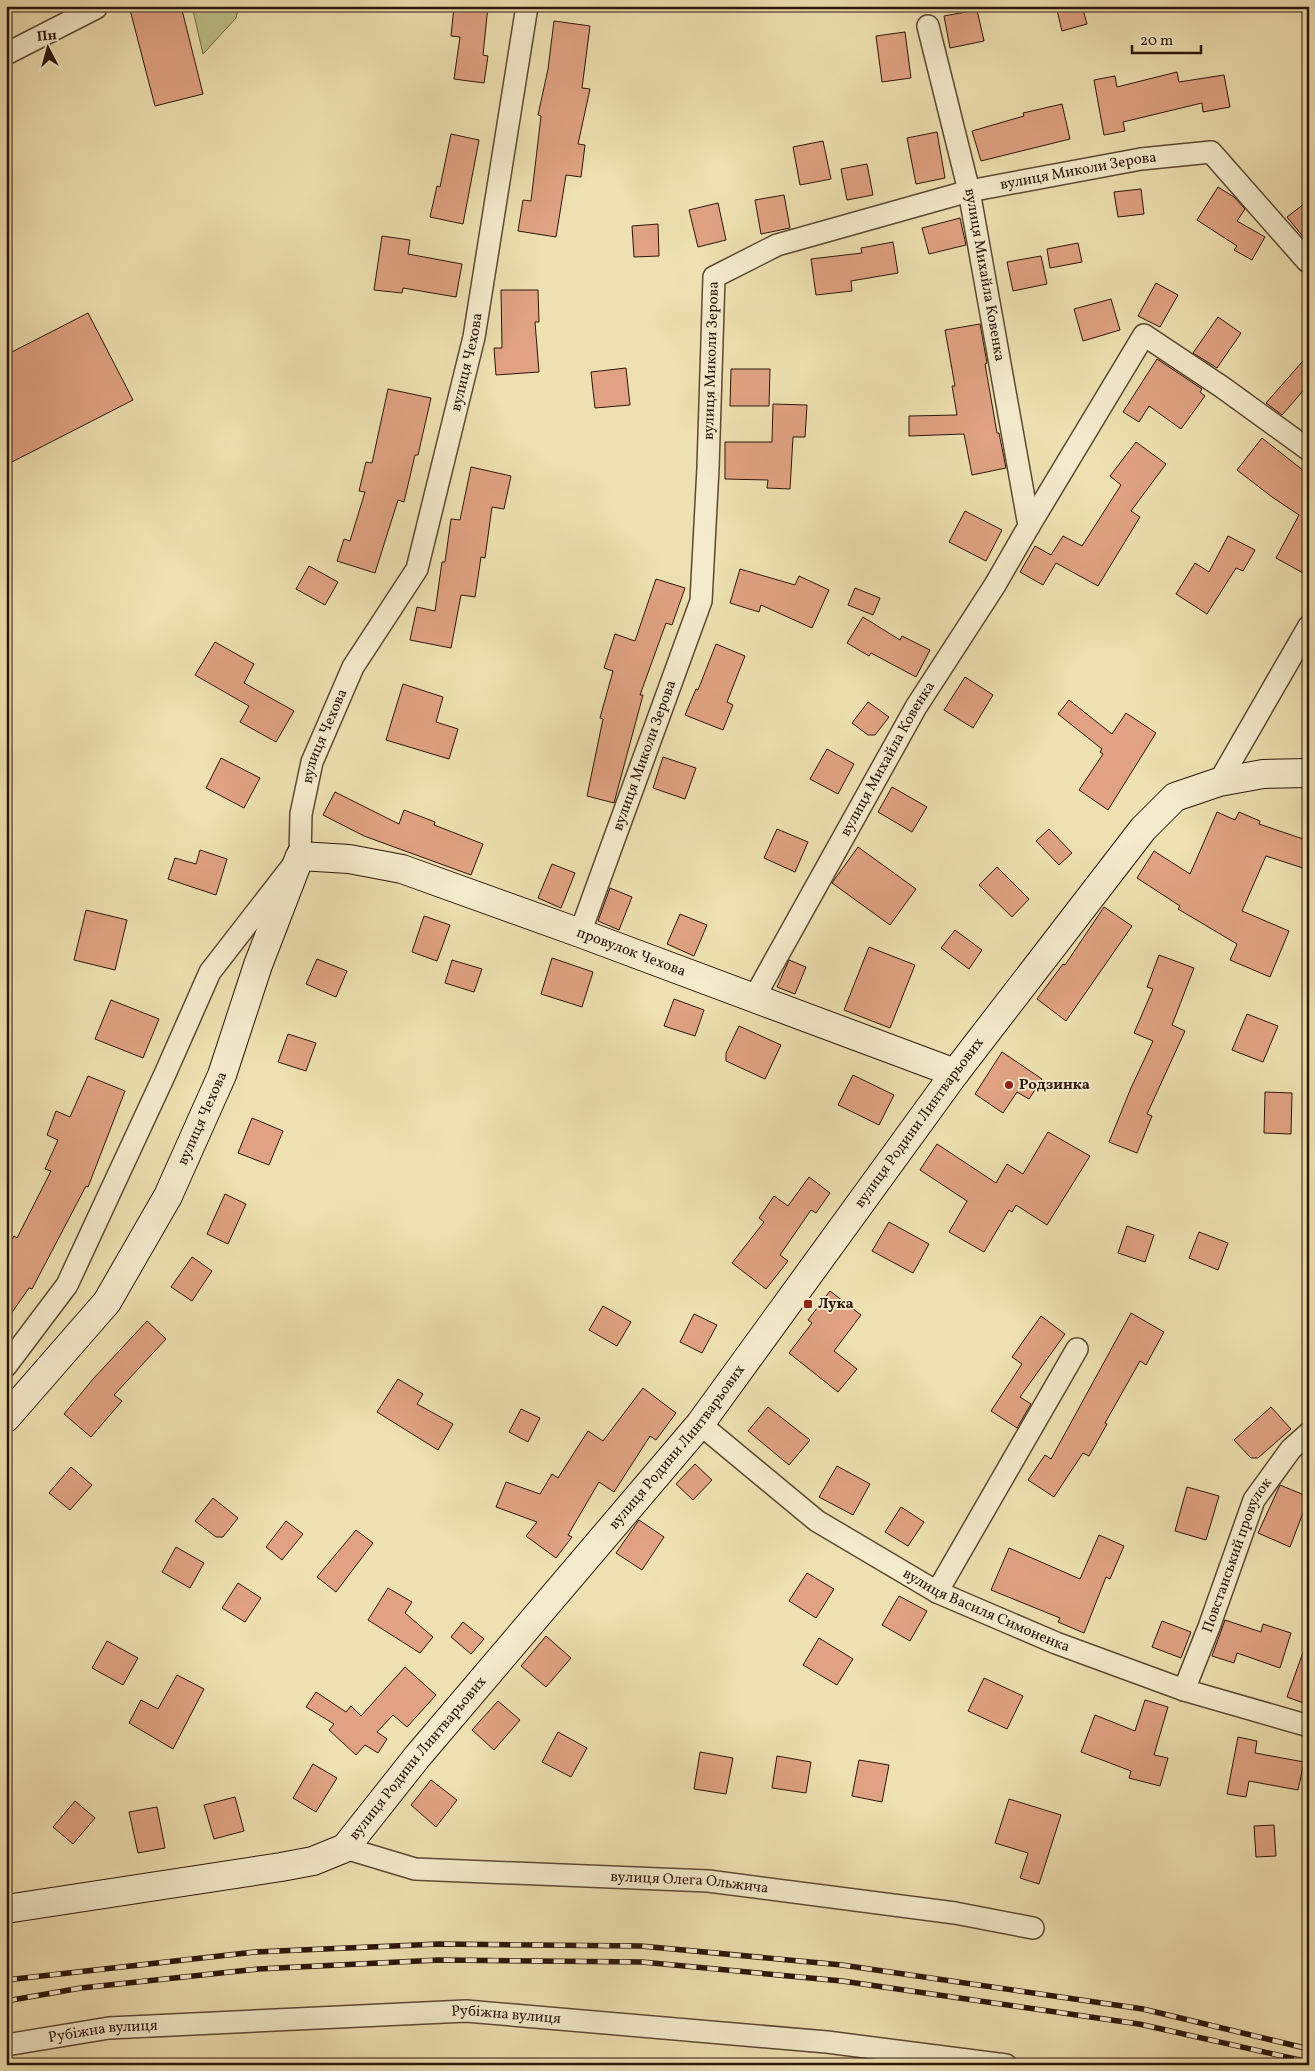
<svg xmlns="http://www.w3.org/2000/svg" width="1315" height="2071" font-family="Vollkorn,serif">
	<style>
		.green { fill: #bdc188; stroke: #746b4a }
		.building { fill: #e0a282; stroke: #2c150b }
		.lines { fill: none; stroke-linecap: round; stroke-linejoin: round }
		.street-casing { stroke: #5c4834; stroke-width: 24 }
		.secondary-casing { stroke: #2c150b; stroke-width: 30 }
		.street { stroke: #f4ebcc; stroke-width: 21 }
		.secondary { stroke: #f4ebcc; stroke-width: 28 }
		.rail-casing { stroke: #2c150b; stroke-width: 5.5 }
		.rail { stroke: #f4ebcc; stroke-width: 4; stroke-dasharray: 11; stroke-linecap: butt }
		.poi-dot { fill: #8f2418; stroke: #f4ebcc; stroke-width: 2 }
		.labels { text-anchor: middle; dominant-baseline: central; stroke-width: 4; stroke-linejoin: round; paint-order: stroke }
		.street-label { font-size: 15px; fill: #2c150b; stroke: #f4ebcc }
		.poi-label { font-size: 15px; font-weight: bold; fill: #2c150b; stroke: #f4ebcc; text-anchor: start }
	</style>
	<rect width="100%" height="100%" fill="#eee0b0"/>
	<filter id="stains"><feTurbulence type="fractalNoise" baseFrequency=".004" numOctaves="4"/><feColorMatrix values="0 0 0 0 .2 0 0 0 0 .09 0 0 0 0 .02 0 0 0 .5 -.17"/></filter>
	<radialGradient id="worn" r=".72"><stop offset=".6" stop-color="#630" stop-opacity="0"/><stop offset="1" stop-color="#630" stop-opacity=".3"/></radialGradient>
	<path class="green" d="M 192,6 L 239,6 L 236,18 L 203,54 Z"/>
	<path class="building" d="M 129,6 L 181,6 L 203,94 L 155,106 Z
		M 454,6 L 488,6 L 483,55 L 488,56 L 484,83 L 454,79 L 460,37 L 451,36 Z
		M 1056,6 L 1082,6 L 1087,24 L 1062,31 Z
		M 977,10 L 984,41 L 950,48 L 944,16 Z
		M 554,21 L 590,26 L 582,88 L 590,89 L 578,144 L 585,145 L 581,177 L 566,175 L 556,237 L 518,231 L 523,200 L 531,201 L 541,116 L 538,115 L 548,69 Z
		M 905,32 L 911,78 L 882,82 L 876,36 Z
		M 1177,72 L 1179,82 L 1224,75 L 1230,107 L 1203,112 L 1202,103 L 1123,122 L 1125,131 L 1104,135 L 1094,80 L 1115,76 L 1117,87 Z
		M 1062,104 L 1070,139 L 981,161 L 972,131 L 1024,116 L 1023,113 Z
		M 937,132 L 945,178 L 916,184 L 907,138 Z
		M 451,134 L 479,140 L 463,224 L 430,217 L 437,186 L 440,187 Z
		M 823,141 L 831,179 L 800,185 L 793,147 Z
		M 867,164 L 873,195 L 847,200 L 841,169 Z
		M 1218,187 L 1234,197 L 1245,209 L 1237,221 L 1265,237 L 1252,260 L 1234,250 L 1237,246 L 1197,220 Z
		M 1141,189 L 1144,214 L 1118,217 L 1114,192 Z
		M 784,195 L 790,228 L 761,234 L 755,200 Z
		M 1309,200 L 1309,244 L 1287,217 Z
		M 718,203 L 726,240 L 698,247 L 689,210 Z
		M 960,218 L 966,245 L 929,254 L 922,228 Z
		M 658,224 L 659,256 L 634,257 L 632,226 Z
		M 382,236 L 410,240 L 408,254 L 462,264 L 456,297 L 403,288 L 402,293 L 374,290 Z
		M 893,242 L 898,273 L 851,281 L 852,291 L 816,295 L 811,259 L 862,253 L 861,248 Z
		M 1078,243 L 1082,262 L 1050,268 L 1047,249 Z
		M 1041,256 L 1047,284 L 1013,291 L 1007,262 Z
		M 1156,283 L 1178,295 L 1160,327 L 1138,316 Z
		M 501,290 L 538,290 L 539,322 L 535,322 L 539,372 L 496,375 L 494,348 L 502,348 Z
		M 1111,299 L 1120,330 L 1083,341 L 1074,309 Z
		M 88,313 L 133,400 L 6,465 L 6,355 Z
		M 1218,317 L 1241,333 L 1217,368 L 1193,353 Z
		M 980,324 L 987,363 L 985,364 L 997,433 L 999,433 L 1006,468 L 972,475 L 964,434 L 909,436 L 909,416 L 957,415 L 952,386 L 955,386 L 945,330 Z
		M 1309,354 L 1309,384 L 1282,415 L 1266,403 Z
		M 1157,359 L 1202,389 L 1200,392 L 1205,396 L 1181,429 L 1149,406 L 1139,422 L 1123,412 Z
		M 626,368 L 630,405 L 595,408 L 591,372 Z
		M 731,369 L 770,369 L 769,406 L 730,406 Z
		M 388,389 L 431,398 L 418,455 L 415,455 L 404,502 L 398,500 L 375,573 L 337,561 L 344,539 L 350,541 L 365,492 L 359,491 L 366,462 L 372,463 Z
		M 773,404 L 807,405 L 805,437 L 793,437 L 790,489 L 767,488 L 768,480 L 725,479 L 725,442 L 772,442 Z
		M 1262,438 L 1309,475 L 1309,562 L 1303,573 L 1276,558 L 1299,515 L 1272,497 L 1237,470 Z
		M 1136,442 L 1166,464 L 1131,511 L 1140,517 L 1098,586 L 1056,563 L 1043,585 L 1020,572 L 1035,546 L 1051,555 L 1063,536 L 1082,546 L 1121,485 L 1110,476 Z
		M 471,467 L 511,476 L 504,509 L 492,507 L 485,558 L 481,557 L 475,597 L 461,595 L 451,648 L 410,640 L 417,607 L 435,611 L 442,562 L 445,562 L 451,519 L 460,520 Z
		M 965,511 L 1002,530 L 986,561 L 949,542 Z
		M 1228,536 L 1255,550 L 1243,571 L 1236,568 L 1207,614 L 1176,594 L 1195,563 L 1209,572 Z
		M 309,566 L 338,582 L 325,605 L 296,589 Z
		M 740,569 L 795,585 L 799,576 L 829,590 L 812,628 L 761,605 L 759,612 L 730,603 Z
		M 656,579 L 685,588 L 672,625 L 666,623 L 640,695 L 643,695 L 614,803 L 587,796 L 603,719 L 600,718 L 613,671 L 604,668 L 615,634 L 635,641 Z
		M 855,588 L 880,598 L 873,615 L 848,605 Z
		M 863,617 L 900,640 L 902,636 L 930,650 L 916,677 L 871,653 L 869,656 L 847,643 Z
		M 215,642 L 254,664 L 244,683 L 294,711 L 276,742 L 240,722 L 249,706 L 195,675 Z
		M 716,644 L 745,656 L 727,702 L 733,705 L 723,730 L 685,715 L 696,689 L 698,690 Z
		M 965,677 L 993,695 L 973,728 L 944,710 Z
		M 403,684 L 443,697 L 436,722 L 458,729 L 449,759 L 386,740 Z
		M 1069,700 L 1112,734 L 1126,713 L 1156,733 L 1108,810 L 1079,790 L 1103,754 L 1100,752 L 1102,749 L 1058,714 Z
		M 868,702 L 889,717 L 875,735 L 868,735 L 852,723 Z
		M 827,749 L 854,764 L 838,794 L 810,779 Z
		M 663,757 L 696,768 L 685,799 L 653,788 Z
		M 221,758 L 260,778 L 244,808 L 206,788 Z
		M 892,787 L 927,807 L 912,832 L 878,812 Z
		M 335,792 L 399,824 L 404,810 L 435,822 L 434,825 L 483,844 L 471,875 L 364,836 L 323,815 Z
		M 1217,812 L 1235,820 L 1239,812 L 1260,821 L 1259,824 L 1309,841 L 1309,870 L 1266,856 L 1242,911 L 1289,931 L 1270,977 L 1230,960 L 1237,944 L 1178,909 L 1180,906 L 1137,878 L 1154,851 L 1190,874 Z
		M 777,829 L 808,842 L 795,872 L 764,858 Z
		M 1049,829 L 1072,853 L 1059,865 L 1036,841 Z
		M 858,847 L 916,889 L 890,925 L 832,883 Z
		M 200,850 L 227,859 L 216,895 L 168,879 L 175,858 L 196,864 Z
		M 552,864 L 575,873 L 561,908 L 538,898 Z
		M 997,867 L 1029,899 L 1012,917 L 979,885 Z
		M 610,888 L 632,897 L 619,930 L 598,921 Z
		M 1104,907 L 1132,926 L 1066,1021 L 1037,999 L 1063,964 L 1065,965 Z
		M 86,910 L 127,920 L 115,970 L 74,960 Z
		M 680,914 L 707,925 L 694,956 L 667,944 Z
		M 424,916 L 450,925 L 437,961 L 412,952 Z
		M 955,930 L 982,950 L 969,969 L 941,948 Z
		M 869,947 L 915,965 L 890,1028 L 844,1010 Z
		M 1159,955 L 1194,968 L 1172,1025 L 1185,1031 L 1147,1114 L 1152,1116 L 1137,1153 L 1109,1142 L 1131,1088 L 1153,1041 L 1134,1033 L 1153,989 L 1147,987 Z
		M 552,958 L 593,972 L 582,1007 L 541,994 Z
		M 317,959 L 347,971 L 336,997 L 306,984 Z
		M 452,960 L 482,969 L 474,992 L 445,983 Z
		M 789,960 L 806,967 L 795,994 L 777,987 Z
		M 674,999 L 704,1010 L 695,1036 L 664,1026 Z
		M 111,1000 L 159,1019 L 143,1058 L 95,1039 Z
		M 1247,1014 L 1278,1026 L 1263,1062 L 1232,1050 Z
		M 739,1026 L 781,1045 L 765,1079 L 726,1061 L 726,1053 Z
		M 288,1034 L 316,1043 L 306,1071 L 278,1062 Z
		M 1002,1052 L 1042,1079 L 1029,1099 L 1017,1092 L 1003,1113 L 975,1094 Z
		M 853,1075 L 894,1095 L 879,1125 L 838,1105 Z
		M 88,1076 L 125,1091 L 88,1187 L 86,1186 L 32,1289 L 29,1288 L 6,1321 L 6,1250 L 14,1236 L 17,1238 L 51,1171 L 45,1169 L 58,1140 L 47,1135 L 56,1111 L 70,1117 Z
		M 1265,1092 L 1292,1093 L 1291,1134 L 1264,1133 Z
		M 252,1118 L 283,1131 L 269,1165 L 238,1153 Z
		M 1048,1132 L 1090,1156 L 1047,1225 L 1016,1205 L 1012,1212 L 1009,1210 L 984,1252 L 949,1232 L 967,1201 L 920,1170 L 937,1144 L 996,1183 L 1007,1164 L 1023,1174 Z
		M 809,1177 L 830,1193 L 816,1213 L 811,1210 L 780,1255 L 788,1261 L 766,1289 L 732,1263 L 764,1222 L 759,1218 L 774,1196 L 788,1206 Z
		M 225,1194 L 246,1204 L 228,1244 L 207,1234 Z
		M 889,1222 L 929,1244 L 913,1273 L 872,1251 Z
		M 1127,1226 L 1154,1235 L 1145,1262 L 1118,1253 Z
		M 1199,1232 L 1228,1243 L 1218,1270 L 1189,1258 Z
		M 192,1257 L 212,1271 L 192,1301 L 171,1287 Z
		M 830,1291 L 861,1315 L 834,1351 L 857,1369 L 838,1392 L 789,1353 L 812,1323 L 808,1320 Z
		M 603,1306 L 631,1322 L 617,1346 L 589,1330 Z
		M 1131,1313 L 1164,1332 L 1146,1365 L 1140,1361 L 1105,1423 L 1107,1424 L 1089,1456 L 1083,1453 L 1054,1497 L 1028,1480 L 1045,1455 L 1051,1459 Z
		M 694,1314 L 717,1325 L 702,1353 L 680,1342 Z
		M 1041,1316 L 1065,1334 L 1020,1397 L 1031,1404 L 1017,1428 L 991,1411 L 1022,1364 L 1012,1357 Z
		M 147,1321 L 166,1339 L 114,1395 L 122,1401 L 91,1437 L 64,1414 L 94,1378 Z
		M 398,1379 L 423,1394 L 417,1404 L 453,1424 L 438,1450 L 377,1412 Z
		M 643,1388 L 676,1413 L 656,1440 L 650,1436 L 614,1492 L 599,1482 L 568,1535 L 572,1537 L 556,1558 L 526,1536 L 537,1522 L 496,1507 L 506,1482 L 540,1494 L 552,1474 L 558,1478 L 588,1431 L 603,1441 Z
		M 768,1407 L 810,1440 L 789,1465 L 748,1431 Z
		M 1271,1407 L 1291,1429 L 1258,1458 L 1251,1458 L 1234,1440 Z
		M 521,1409 L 540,1418 L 528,1442 L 509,1432 Z
		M 695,1464 L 712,1480 L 693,1500 L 676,1484 Z
		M 837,1466 L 870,1484 L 853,1515 L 819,1497 Z
		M 71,1467 L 92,1485 L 70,1510 L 49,1493 Z
		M 1280,1485 L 1309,1497 L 1290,1547 L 1258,1533 Z
		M 1187,1487 L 1219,1496 L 1206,1540 L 1175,1531 Z
		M 213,1498 L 238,1518 L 223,1537 L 216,1537 L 195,1521 Z
		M 901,1507 L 924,1522 L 908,1546 L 885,1532 Z
		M 639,1520 L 664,1537 L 642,1570 L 616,1553 Z
		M 286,1521 L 303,1534 L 282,1560 L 266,1547 Z
		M 356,1530 L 373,1543 L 336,1592 L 317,1577 Z
		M 1099,1535 L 1124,1546 L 1110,1579 L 1106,1577 L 1084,1633 L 1058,1622 L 1060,1618 L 991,1590 L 1009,1548 L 1080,1579 Z
		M 176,1547 L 204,1563 L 190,1588 L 162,1572 Z
		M 807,1573 L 834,1589 L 816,1618 L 789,1601 Z
		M 238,1583 L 261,1598 L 245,1622 L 222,1608 Z
		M 388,1588 L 412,1602 L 405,1613 L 433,1637 L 420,1653 L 368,1620 Z
		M 899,1596 L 927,1611 L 910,1641 L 882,1625 Z
		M 1225,1620 L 1261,1632 L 1263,1624 L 1291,1633 L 1280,1668 L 1237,1653 L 1234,1663 L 1212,1656 Z
		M 1162,1621 L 1191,1632 L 1181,1658 L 1152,1647 Z
		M 463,1622 L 484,1639 L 471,1654 L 451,1637 Z
		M 546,1636 L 571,1658 L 546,1687 L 521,1666 Z
		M 819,1638 L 853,1659 L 837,1685 L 803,1665 Z
		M 107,1641 L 138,1658 L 123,1685 L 92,1668 Z
		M 1306,1644 L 1309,1645 L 1309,1705 L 1287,1697 Z
		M 405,1667 L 436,1695 L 407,1727 L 393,1715 L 377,1732 L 387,1739 L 378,1753 L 365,1745 L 356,1755 L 329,1730 L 334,1724 L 306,1707 L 316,1692 L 346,1712 L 351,1706 L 361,1716 Z
		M 177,1675 L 204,1689 L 173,1749 L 129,1723 L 141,1700 L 158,1709 Z
		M 984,1678 L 1023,1696 L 1007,1729 L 968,1711 Z
		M 1145,1700 L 1168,1707 L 1154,1755 L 1168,1758 L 1160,1786 L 1129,1778 L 1131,1771 L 1081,1752 L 1095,1715 L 1135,1731 Z
		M 498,1701 L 520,1720 L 494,1750 L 472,1730 Z
		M 558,1732 L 587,1748 L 571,1777 L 542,1762 Z
		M 1238,1737 L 1257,1741 L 1255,1753 L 1304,1762 L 1298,1790 L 1249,1781 L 1246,1797 L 1227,1794 Z
		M 700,1752 L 733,1758 L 726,1794 L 694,1789 Z
		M 777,1756 L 811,1762 L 806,1793 L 772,1788 Z
		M 859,1760 L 889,1765 L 882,1802 L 852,1796 Z
		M 313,1764 L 337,1778 L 316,1812 L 293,1798 Z
		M 431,1780 L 457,1800 L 436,1827 L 411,1805 Z
		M 235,1797 L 244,1831 L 214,1839 L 204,1805 Z
		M 1009,1799 L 1061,1815 L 1039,1884 L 1020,1878 L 1028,1853 L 995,1843 Z
		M 75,1801 L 95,1818 L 73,1844 L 53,1827 Z
		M 157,1807 L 165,1848 L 138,1853 L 129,1812 Z
		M 1274,1825 L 1276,1856 L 1256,1857 L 1254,1826 Z"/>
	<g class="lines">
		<g class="street-casing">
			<g id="street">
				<path d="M 6,54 L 96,8"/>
				<path d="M 1029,526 L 1144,335 L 1222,387 L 1309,450"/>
				<path d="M 1219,782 L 1309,626"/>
				<path id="s1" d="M 580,933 L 701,601 L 708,468 L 714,277 L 777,245 L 969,191 L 1141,159 L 1211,152 L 1307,261"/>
				<path id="s2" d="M 754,998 L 916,707 L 995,585 L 1029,526 L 969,191 L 928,26"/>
				<path id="s3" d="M 6,1366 L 67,1285 L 165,1074 L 210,972 L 300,856 L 301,814 L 312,762 L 353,667 L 417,569 L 474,337 L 527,6"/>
				<path id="s4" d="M 700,1424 L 817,1521 L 937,1592 L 1056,1643 L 1184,1690 L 1309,1726"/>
				<path d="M 937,1592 L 1077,1349"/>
				<path id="s5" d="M 1184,1690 L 1209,1627 L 1254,1500 L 1291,1449 L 1309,1433"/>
				<path id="s6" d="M 345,1848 L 415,1869 L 708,1881 L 955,1913 L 1033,1928"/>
				<path id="s7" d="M 6,2045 L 109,2028 L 466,2011 L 827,2042 L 1006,2065"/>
			</g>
		</g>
		<g class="secondary-casing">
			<g id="secondary">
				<path id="s8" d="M 6,1418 L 107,1302 L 168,1196 L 222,1075 L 258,965 L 300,856 L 349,859 L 402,869 L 580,933 L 955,1073"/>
				<path id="s9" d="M 6,1909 L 281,1867 L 313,1861 L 345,1848 L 417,1757 L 700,1424 L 955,1073 L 1143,829 L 1175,797 L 1219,782 L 1263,774 L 1309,773"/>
			</g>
		</g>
		<use href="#street" class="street"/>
		<use href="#secondary" class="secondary"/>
		<g class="rail-casing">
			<path id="rail" d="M 6,1980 L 255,1952 L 439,1944 L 641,1946 L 842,1965 L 1143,2009 L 1309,2049
				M 6,2001 L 81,1988 L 258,1969 L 439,1960 L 642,1962 L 842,1981 L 1139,2024 L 1309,2062"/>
		</g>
		<use href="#rail" class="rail"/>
	</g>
	<g class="poi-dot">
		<circle cx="1009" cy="1085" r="5"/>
		<rect x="803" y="1299" width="10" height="10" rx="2.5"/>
	</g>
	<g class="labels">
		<g class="street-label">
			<text stroke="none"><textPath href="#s1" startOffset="1059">вулиця Миколи Зерова</textPath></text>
			<text transform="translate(984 275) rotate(80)">вулиця Михайла Ковенка</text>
			<text stroke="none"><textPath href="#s3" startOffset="1121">вулиця Чехова</textPath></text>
			<text stroke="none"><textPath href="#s1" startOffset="594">вулиця Миколи Зерова</textPath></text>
			<text stroke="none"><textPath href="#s3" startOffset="716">вулиця Чехова</textPath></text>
			<text stroke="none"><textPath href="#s1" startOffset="189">вулиця Миколи Зерова</textPath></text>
			<text stroke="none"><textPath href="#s2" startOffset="274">вулиця Михайла Ковенка</textPath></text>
			<text stroke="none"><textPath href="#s8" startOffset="988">провулок Чехова</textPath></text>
			<text stroke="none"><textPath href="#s8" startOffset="361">вулиця Чехова</textPath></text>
			<text stroke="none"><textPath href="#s9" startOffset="1271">вулиця Родини Линтварьових</textPath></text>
			<text stroke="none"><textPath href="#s9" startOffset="866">вулиця Родини Линтварьових</textPath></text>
			<text stroke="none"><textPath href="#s5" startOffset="145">Повстанський провулок</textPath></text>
			<text stroke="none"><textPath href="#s4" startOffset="344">вулиця Василя Симоненка</textPath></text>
			<text stroke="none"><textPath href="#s9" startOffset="461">вулиця Родини Линтварьових</textPath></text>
			<text stroke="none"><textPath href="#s6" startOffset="348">вулиця Олега Ольжича</textPath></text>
			<text stroke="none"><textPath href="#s7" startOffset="502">Рубіжна вулиця</textPath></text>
			<text stroke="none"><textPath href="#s7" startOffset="98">Рубіжна вулиця</textPath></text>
		</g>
		<g class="poi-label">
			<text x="1019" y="1085">Родзинка</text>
			<text x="818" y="1304">Лука</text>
		</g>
	</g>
	<rect width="1315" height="2071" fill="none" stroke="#eee0b0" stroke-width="25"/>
	<rect x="8" y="8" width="1300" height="2056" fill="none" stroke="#2c150b" stroke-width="2.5"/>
	<rect x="12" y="12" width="1290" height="2046" fill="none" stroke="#2c150b"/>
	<g transform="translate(48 48) rotate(354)" stroke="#f4ebcc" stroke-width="4" paint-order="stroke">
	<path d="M0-4L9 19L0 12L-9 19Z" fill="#2c150b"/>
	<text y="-8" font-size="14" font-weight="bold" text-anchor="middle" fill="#2c150b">Пн</text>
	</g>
	<path d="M1132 45v8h69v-8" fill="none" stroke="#2c150b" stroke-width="2.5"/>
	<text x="1140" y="45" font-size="15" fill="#2c150b" stroke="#f4ebcc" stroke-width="4" paint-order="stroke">20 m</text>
	<rect width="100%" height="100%" filter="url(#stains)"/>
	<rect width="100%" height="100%" fill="url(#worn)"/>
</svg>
